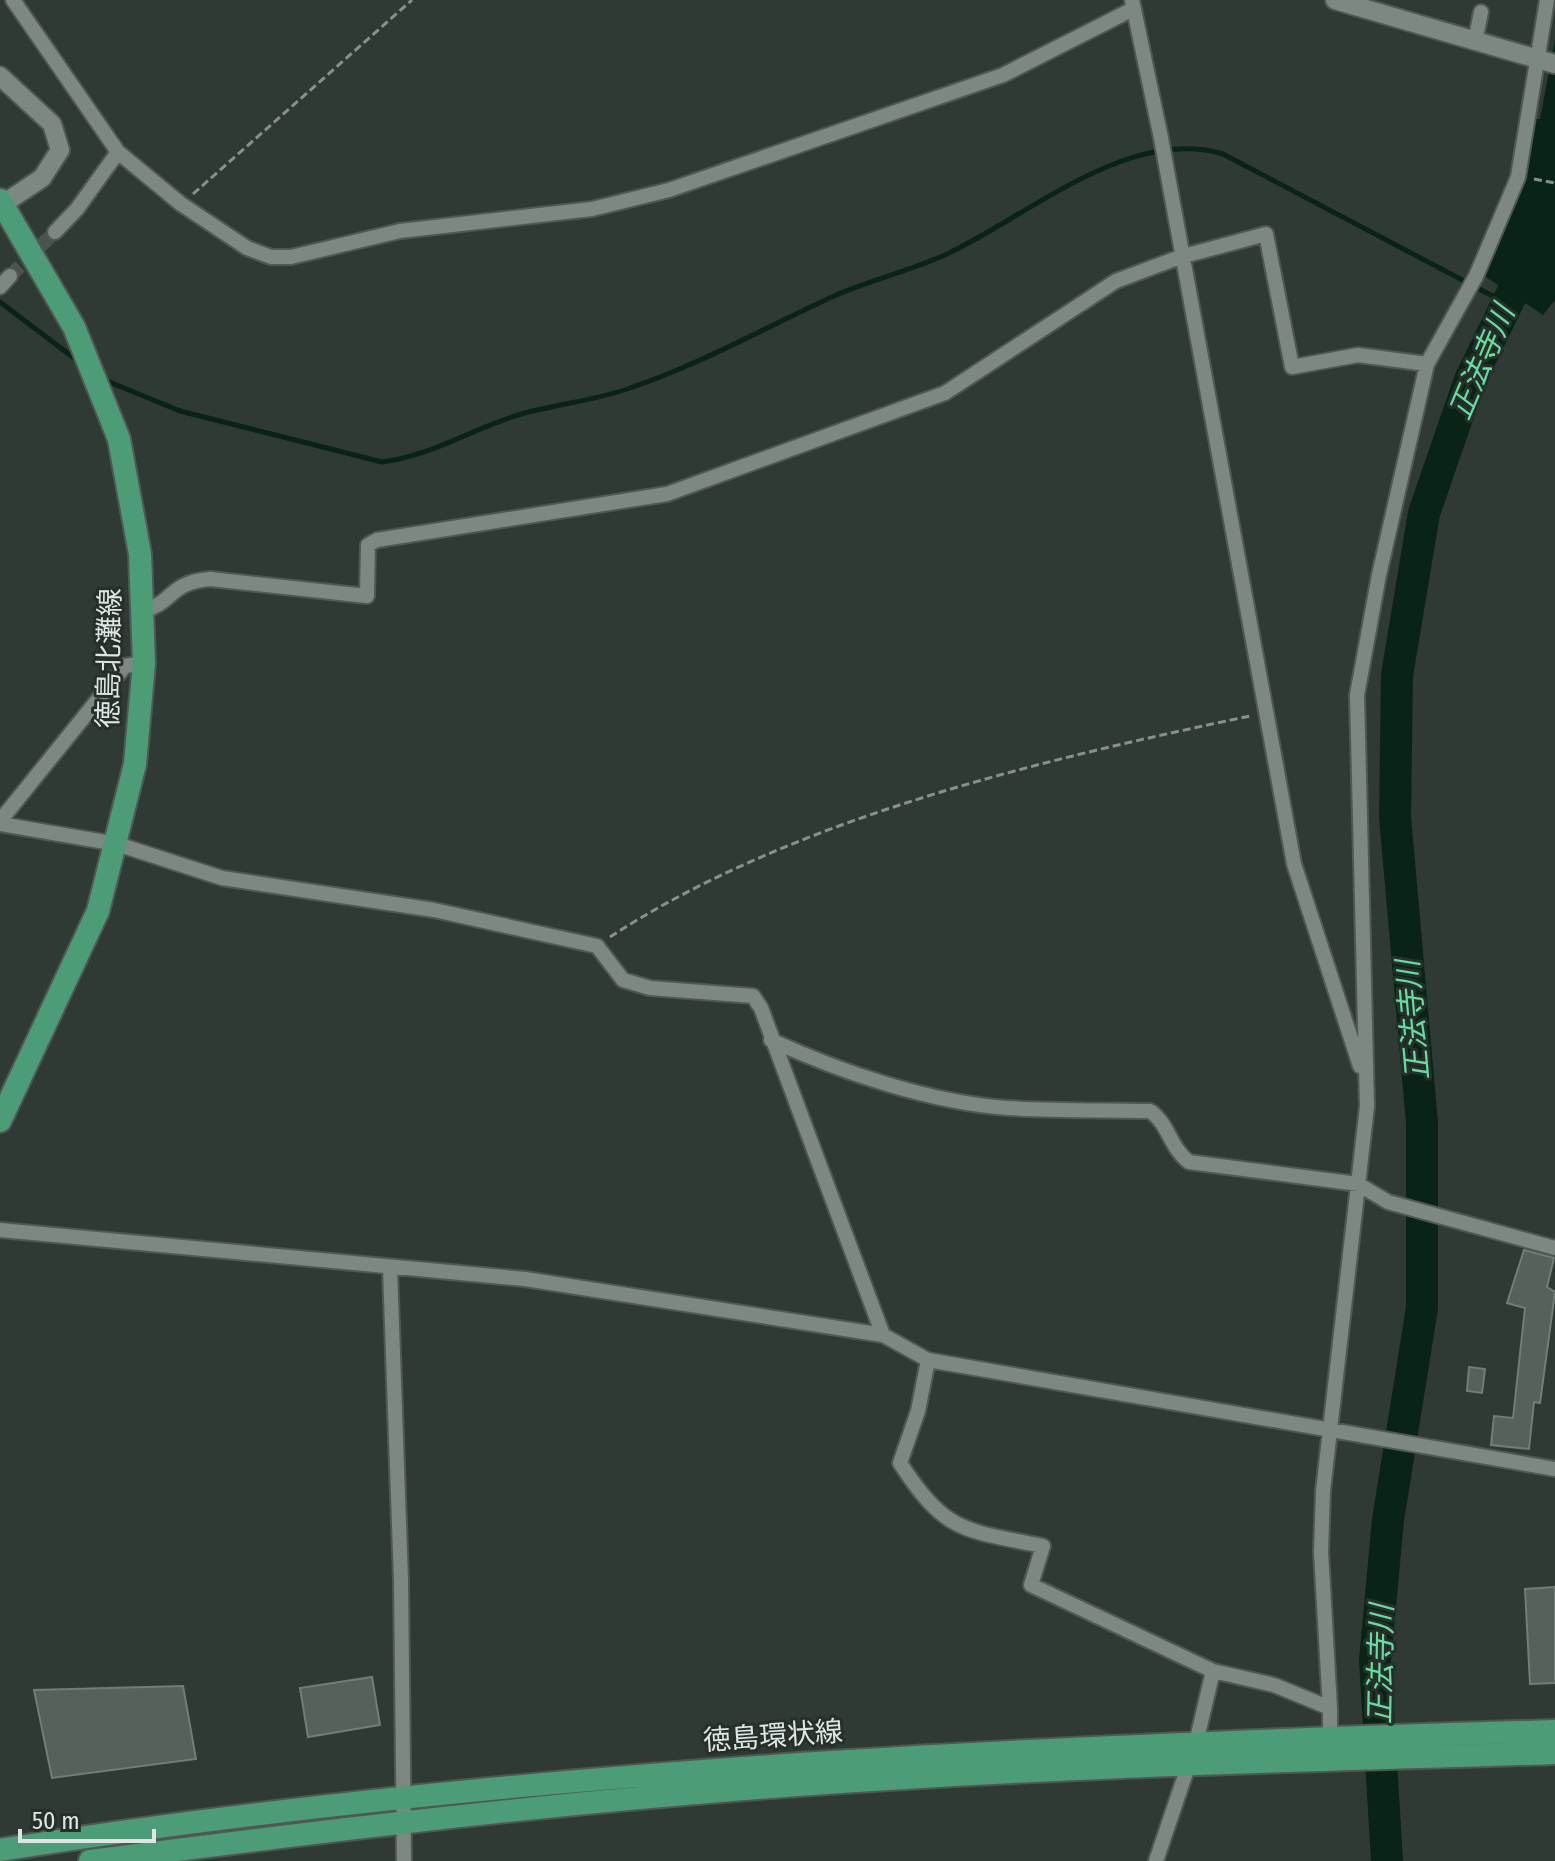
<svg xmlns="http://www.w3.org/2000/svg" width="1555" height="1861" font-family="'Fira Sans Condensed','Noto Sans JP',sans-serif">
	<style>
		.water { fill: #092416 }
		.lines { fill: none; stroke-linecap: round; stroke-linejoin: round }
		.stream { stroke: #092416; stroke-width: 5 }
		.river { stroke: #092416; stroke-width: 32 }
		.building { fill: #56615a; stroke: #727d76; stroke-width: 2 }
		.minor-tunnel { stroke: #4a544e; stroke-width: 14; stroke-dasharray: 14 7; stroke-linecap: butt }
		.minor-casing { stroke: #505853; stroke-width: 18 }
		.tertiary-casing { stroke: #505853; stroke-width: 22 }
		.primary-casing { stroke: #505853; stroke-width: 26 }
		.path { stroke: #88908c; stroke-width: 3; stroke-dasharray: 8 4; stroke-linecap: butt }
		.minor { stroke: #7d8881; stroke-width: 14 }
		.tertiary { stroke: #7d8881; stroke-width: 18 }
		.primary { stroke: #4c9d77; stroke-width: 22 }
		.labels { text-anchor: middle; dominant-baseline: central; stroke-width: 6; stroke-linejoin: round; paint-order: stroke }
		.street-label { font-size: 28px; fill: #dfe5e2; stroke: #26302a }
		.water-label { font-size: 30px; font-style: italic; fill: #68dca0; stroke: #26302a }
	</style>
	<rect width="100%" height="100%" fill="#303a34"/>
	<path class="water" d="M 1555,40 L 1555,300 L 1543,315 L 1483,275 C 1511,226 1526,175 1534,119 L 1540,119 Z"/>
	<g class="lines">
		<path class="stream" d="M 0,302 L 78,361
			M 102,379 L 180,411 L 382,462 C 431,456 472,429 518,415 C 555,404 594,401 630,388 C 701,364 766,327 834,296 C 870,280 910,271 947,254 C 1028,216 1129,126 1223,154 L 1506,303"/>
		<path class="river" d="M 1387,1861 L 1375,1660 L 1388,1520 L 1422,1308 L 1422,1123 L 1395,817 L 1397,675 L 1424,513 L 1470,380 L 1555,205"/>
	</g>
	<path class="building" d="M 1524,1250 L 1554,1258 L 1547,1287 L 1555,1292 L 1540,1403 L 1534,1402 L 1529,1449 L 1491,1445 L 1494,1416 L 1513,1418 L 1525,1308 L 1507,1303 Z
		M 1469,1367 L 1485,1369 L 1482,1393 L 1467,1391 Z
		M 1555,1587 L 1555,1683 L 1530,1684 L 1525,1589 Z
		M 372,1677 L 380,1725 L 308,1737 L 300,1688 Z
		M 183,1686 L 196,1759 L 52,1778 L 34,1690 Z"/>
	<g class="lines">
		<path class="minor-tunnel" d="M 10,276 L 55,232"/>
		<g class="minor-casing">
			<path id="minor" d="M 13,0 L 118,152
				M 1132,0 L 1161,138 L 1294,864 L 1360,1066
				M 1475,42 L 1481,12
				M 55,232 L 77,209 L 118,152 L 181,204 L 247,248 L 271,257 L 291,257 L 400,231 L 592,209 L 669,190 L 1003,75 L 1133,9
				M 0,287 L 10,276
				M 142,611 C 173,604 169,582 210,579 L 367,596 L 368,545 L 377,540 L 667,494 L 945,393 L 1116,281 L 1180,257 L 1266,234 L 1292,367 L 1358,355 L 1427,364
				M 0,821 L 125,666 L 144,663
				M 0,824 L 117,844 L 222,878 L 434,910 L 597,946 L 623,980 L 650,988 L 753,996 L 761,1008 L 883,1335
				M 771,1040 C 840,1072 932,1103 1008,1108 C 1055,1111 1103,1110 1150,1111 C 1169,1124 1170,1148 1189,1162 L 1358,1184 L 1388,1202 L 1555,1248
				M 0,1230 L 525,1279 L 883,1335 L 928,1360 L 1555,1469
				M 390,1269 L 401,1580 L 404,1861
				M 928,1360 L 918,1411 L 900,1463 C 946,1534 965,1530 1043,1546 L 1031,1585 L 1213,1671 L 1274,1685 L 1330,1708 L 1321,1552 L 1323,1491 L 1367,1106 L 1357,695 L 1379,575 L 1427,364 L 1476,276 L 1518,177 L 1547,0
				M 1330,1738 L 1330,1708
				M 1156,1861 L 1196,1743 L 1213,1671"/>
		</g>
		<g class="tertiary-casing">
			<path id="tertiary" d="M 1335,0 L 1555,64
				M 0,76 L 52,124 L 60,150 L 42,178 L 3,204"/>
		</g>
		<g class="primary-casing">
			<path id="primary" d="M 0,200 L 74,327 L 119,439 L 140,554 L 144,663 L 135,764 L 98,911 L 0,1121
				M 0,1850 C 514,1769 1035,1746 1555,1731
				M 90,1861 C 300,1834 510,1808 721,1791 C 998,1768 1277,1761 1555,1753"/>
		</g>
		<path class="path" d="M 1534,179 L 1555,183
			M 193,194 L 412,0
			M 610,937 C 791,819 1040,760 1250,716"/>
		<use href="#minor" class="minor"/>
		<use href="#tertiary" class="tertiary"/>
		<use href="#primary" class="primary"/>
	</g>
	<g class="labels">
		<g class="street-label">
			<text transform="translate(109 658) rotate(-89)">徳島北灘線</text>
			<text transform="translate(773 1736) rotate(-4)">徳島環状線</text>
		</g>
		<g class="water-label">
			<text transform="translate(1482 362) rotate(-67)">正法寺川</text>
			<text transform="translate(1413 1020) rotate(-95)">正法寺川</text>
			<text transform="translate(1381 1664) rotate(-89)">正法寺川</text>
		</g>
	</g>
	<path d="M20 1829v12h134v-12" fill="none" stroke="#dfe5e2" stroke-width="4"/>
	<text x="32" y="1829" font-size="24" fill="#dfe5e2" stroke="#26302a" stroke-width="6" paint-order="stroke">50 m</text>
</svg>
